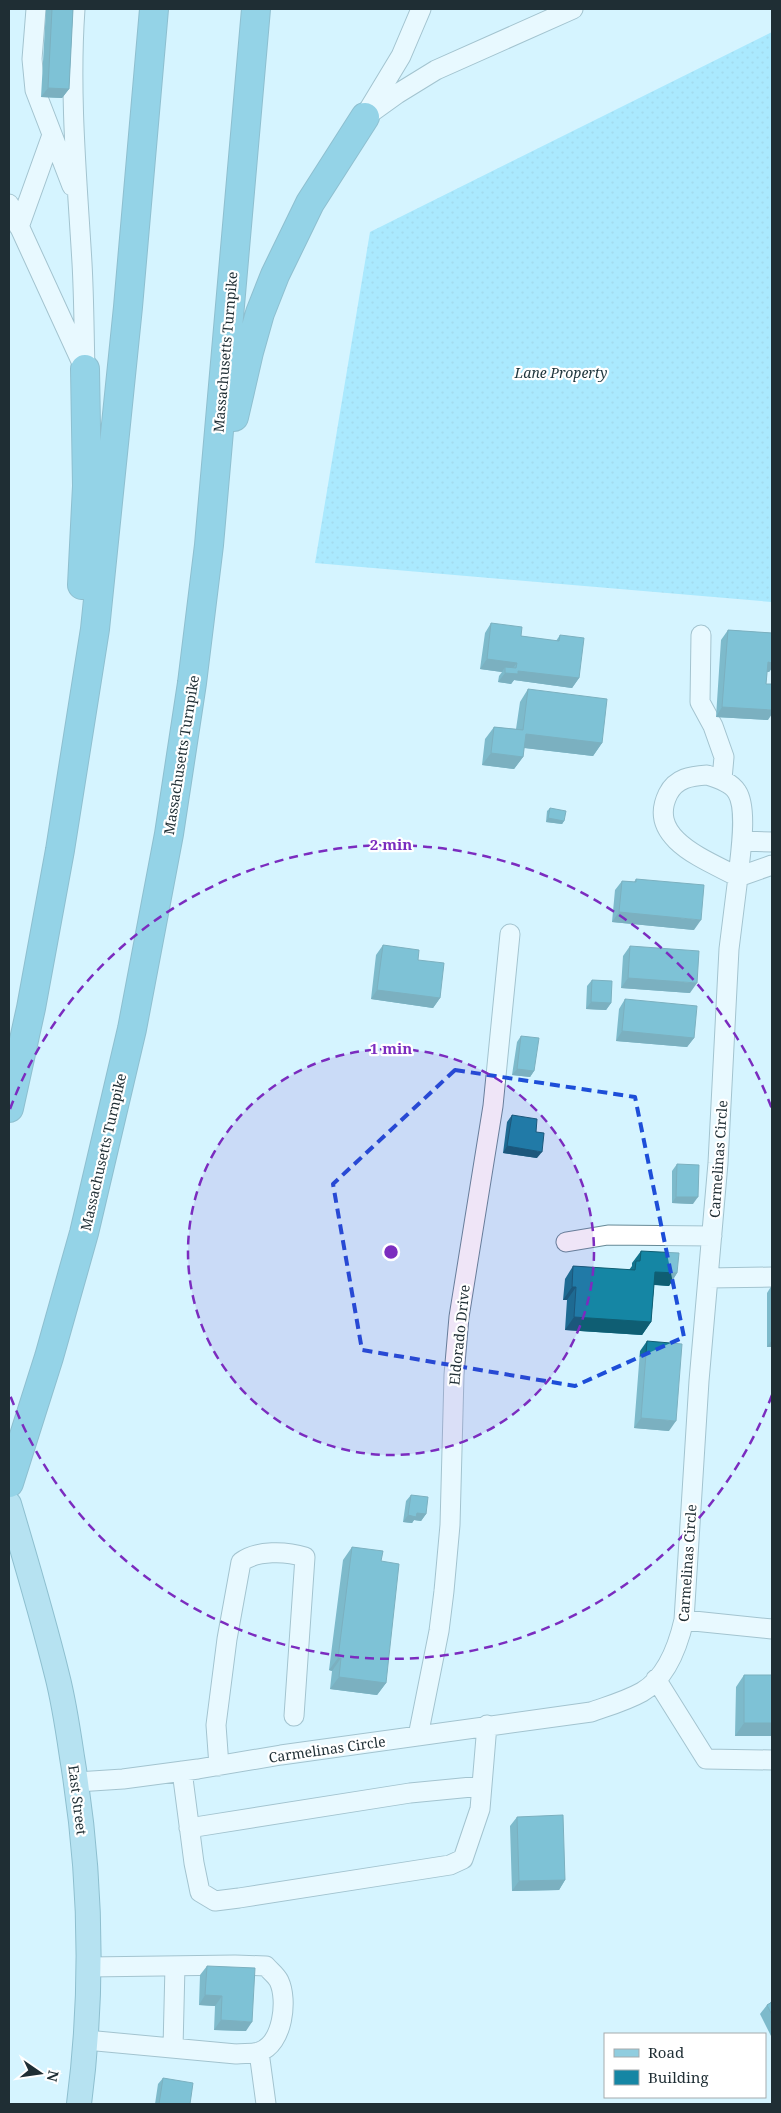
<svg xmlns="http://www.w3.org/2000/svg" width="781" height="2113" font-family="'Noto Serif',serif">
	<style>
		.grass { fill: url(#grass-dots) }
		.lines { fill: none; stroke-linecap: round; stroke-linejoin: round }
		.minor-casing { stroke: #668996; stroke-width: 21 }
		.major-casing { stroke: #387f96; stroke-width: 26 }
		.highway-casing { stroke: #387f96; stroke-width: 30 }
		.minor { stroke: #fff; stroke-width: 19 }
		.major { stroke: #90cddf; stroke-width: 24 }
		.highway { stroke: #46abca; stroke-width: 28 }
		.wall { fill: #12738d }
		.shaded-wall { fill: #0f5e73 }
		.building { fill: #1586a4; stroke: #0f5e73 }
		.marked { fill: none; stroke: #1d4ed8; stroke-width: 4; stroke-dasharray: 10 6; stroke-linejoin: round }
		.ring { fill: none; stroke: #7b2cbf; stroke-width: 2.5; stroke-dasharray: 9 6 }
		.labels { text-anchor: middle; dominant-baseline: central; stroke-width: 4.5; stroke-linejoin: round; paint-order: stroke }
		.street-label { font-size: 14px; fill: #1f2e34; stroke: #fff }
		.park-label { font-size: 14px; font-style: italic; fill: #1e353c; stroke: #fff }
		.centre { fill: #7b2cbf; stroke: #fff; stroke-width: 2.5 }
		.ring-label { font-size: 15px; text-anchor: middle; font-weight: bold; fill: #7b2cbf; stroke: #fff; stroke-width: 4.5; stroke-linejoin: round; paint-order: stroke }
	</style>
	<defs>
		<pattern id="grass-dots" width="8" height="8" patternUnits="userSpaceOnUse" patternTransform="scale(1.25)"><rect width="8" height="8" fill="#76dbfc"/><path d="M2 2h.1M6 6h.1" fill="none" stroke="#66bcd9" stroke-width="1.8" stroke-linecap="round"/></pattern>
	</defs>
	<rect width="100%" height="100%" fill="#d5f4ff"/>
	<path class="grass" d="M 772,32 L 772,602 L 315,563 L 370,232 Z"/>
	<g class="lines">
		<g class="minor-casing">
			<path id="minor" d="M 36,9 L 32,59 L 35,90 L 72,186
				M 75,9 C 69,94 77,178 82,263 C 84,298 84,334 85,369
				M 369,109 L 401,56 L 421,9
				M 365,117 L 397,94 L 436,70 L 573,9
				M 9,204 L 81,361
				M 19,227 L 52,135
				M 701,635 L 700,702 L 713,726 L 724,757 L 722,779
				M 707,775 C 717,778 731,782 737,792 C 748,809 740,857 738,877 C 707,860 646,839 668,794 C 676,778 691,776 707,775 Z
				M 742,841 L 772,842
				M 566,1242 L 608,1235 L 712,1236
				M 708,1278 L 772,1277
				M 684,1620 L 772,1629
				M 656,1679 L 706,1759 L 772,1760
				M 418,1736 L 439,1631 L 444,1591 L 450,1525 L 454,1375 L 459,1317 L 493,1106 L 510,934
				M 219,1766 L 216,1725 L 227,1639 L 241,1562 C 257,1550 286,1551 305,1557 L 294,1716
				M 182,1771 L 194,1863 L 200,1892 L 215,1901 L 239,1898 L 450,1865 L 463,1859 L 480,1809 L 487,1725
				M 77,1782 L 123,1779 L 198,1769 L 281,1755 L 591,1712 C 608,1706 626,1701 642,1692 C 666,1678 678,1646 684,1620 L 699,1381 L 718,1163 L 729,949 L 738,877 L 772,865
				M 189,1828 L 410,1793 L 482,1786
				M 86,2040 L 236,2054 C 243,2053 252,2054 259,2052 C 283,2044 288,2000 279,1981 C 276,1975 270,1971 266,1966 L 235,1965 L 89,1967
				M 173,2048 L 175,1966
				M 259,2052 L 266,2104"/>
		</g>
		<g class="major-casing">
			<path id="major" d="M 9,1504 C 26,1561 43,1618 57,1675 C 64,1702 68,1730 72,1757 C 91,1872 94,1989 79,2104"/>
		</g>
		<g class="highway-casing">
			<path id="highway" d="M 234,417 L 249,352 L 260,313 L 275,275 L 310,203 L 365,117
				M 82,585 L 87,486 L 85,369
				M 9,1108 L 31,1008 L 60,850 L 95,629 L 128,307 L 154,9
				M 9,1483 L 49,1357 L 84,1233 L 132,1029 L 169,834 L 192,683 L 209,545 L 256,9"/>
		</g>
		<use href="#minor" class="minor"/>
		<use href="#major" class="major"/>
		<use href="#highway" class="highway"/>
	</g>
	<path class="wall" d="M 46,9 L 73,9 L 69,89 L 62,98 L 41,97 Z
		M 491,623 L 521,636 L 556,641 L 560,635 L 579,678 L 572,688 L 514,680 L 511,684 L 498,682 L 499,676 L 502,672 L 480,669 L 485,633 Z
		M 728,630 L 772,633 L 772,668 L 769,672 L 767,672 L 766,684 L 768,720 L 716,717 L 721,640 Z
		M 528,689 L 602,743 L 593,756 L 524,748 L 523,757 L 514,769 L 482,765 L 485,739 L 494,727 L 516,729 L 520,702 Z
		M 550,808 L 564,821 L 562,824 L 546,822 L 547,811 Z
		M 636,879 L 694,930 L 612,922 L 615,890 L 622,881 L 634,882 Z
		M 383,945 L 440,998 L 433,1008 L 371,999 L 376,955 Z
		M 630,946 L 690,993 L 621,988 L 623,956 Z
		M 592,980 L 611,1003 L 606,1010 L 586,1009 L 587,986 Z
		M 625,999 L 694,1038 L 687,1047 L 616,1041 L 619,1009 Z
		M 521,1036 L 534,1071 L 530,1077 L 512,1075 L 517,1042 Z
		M 512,1115 L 536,1132 L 537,1158 L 503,1153 L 507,1122 Z
		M 677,1164 L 693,1204 L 672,1203 L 672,1171 Z
		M 641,1251 L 677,1273 L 669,1286 L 654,1285 L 651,1322 L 642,1335 L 565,1330 L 567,1300 L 563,1300 L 565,1279 L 573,1266 L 629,1270 L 632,1266 L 632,1263 Z
		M 772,1285 L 772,1347 L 767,1347 L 767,1293 Z
		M 647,1341 L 669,1431 L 634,1428 L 640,1351 Z
		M 411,1495 L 426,1514 L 421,1521 L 414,1520 L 412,1523 L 403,1522 L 406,1501 Z
		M 352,1547 L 381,1561 L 386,1683 L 377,1695 L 330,1689 L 332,1671 L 329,1670 L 343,1560 Z
		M 744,1675 L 772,1736 L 735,1736 L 736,1687 Z
		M 517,1817 L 565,1880 L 559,1890 L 512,1891 L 510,1826 Z
		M 207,1966 L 246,2031 L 214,2030 L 215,2006 L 199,2005 L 200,1975 Z
		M 772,2000 L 772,2038 L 760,2014 L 767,2005 L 770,2003 Z
		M 163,2078 L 190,2104 L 155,2104 L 158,2084 Z"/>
	<path class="shaded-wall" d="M 48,88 L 69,89 L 62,98 L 41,97 Z
		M 487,659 L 517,663 L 510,672 L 505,667 L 502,672 L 480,669 Z
		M 768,662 L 772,663 L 772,668 L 769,672 L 761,672 Z
		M 518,671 L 579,678 L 572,688 L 514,680 L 511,684 L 498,682 L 505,673 Z
		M 722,707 L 772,710 L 772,714 L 768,720 L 716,717 Z
		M 526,734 L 602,743 L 593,756 L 517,747 Z
		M 491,753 L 523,757 L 514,769 L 482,765 Z
		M 548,818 L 564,821 L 562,824 L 546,822 Z
		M 619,912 L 701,920 L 694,930 L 612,922 Z
		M 628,978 L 697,983 L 690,993 L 621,988 Z
		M 377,990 L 440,998 L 433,1008 L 371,999 Z
		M 591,1002 L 611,1003 L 606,1010 L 586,1009 Z
		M 622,1031 L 694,1038 L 687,1047 L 616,1041 Z
		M 517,1069 L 534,1071 L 530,1077 L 512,1075 Z
		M 507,1146 L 542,1152 L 537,1158 L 503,1153 Z
		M 676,1197 L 698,1197 L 693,1204 L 672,1203 Z
		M 655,1272 L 677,1273 L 669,1286 L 646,1284 Z
		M 572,1287 L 576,1287 L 567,1300 L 563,1300 Z
		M 574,1317 L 651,1322 L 642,1335 L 565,1330 Z
		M 772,1340 L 772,1347 L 767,1347 Z
		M 641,1418 L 676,1421 L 669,1431 L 634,1428 Z
		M 417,1513 L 426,1514 L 421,1521 L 414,1520 L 412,1523 L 403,1522 L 408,1515 Z
		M 338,1658 L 341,1658 L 332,1671 L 329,1670 Z
		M 339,1677 L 386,1683 L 377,1695 L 330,1689 Z
		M 744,1723 L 772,1723 L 772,1736 L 735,1736 Z
		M 565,1880 L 559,1890 L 512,1891 L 519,1881 Z
		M 205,1995 L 222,1996 L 215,2006 L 199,2005 Z
		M 221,2020 L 252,2022 L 246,2031 L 214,2030 Z"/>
	<path class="building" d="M 52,9 L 73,9 L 69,89 L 48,88 Z
		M 491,623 L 522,627 L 521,636 L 559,641 L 560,635 L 584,638 L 579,678 L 518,671 L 518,674 L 505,673 L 505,667 L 516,668 L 517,663 L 487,659 Z
		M 728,630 L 772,633 L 772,663 L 768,662 L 766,684 L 772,684 L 772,710 L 722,707 Z
		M 528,689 L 607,699 L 602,743 L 526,734 L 523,757 L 491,753 L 494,727 L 523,730 Z
		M 550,808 L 566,811 L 564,821 L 548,818 Z
		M 636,879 L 704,885 L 701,920 L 619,912 L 622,881 L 636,882 Z
		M 383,945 L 419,950 L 418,960 L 444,963 L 440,998 L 377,990 Z
		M 630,946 L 699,951 L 697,983 L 628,978 Z
		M 592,980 L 612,981 L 611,1003 L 591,1002 Z
		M 625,999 L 697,1006 L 694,1038 L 622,1031 Z
		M 521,1036 L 539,1038 L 534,1071 L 517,1069 Z
		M 512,1115 L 537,1119 L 536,1132 L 544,1133 L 542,1152 L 507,1146 Z
		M 677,1164 L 699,1165 L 698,1197 L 676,1197 Z
		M 641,1251 L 679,1253 L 677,1273 L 655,1272 L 651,1322 L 574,1317 L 576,1287 L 572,1287 L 573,1266 L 635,1270 L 636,1261 L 640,1261 Z
		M 647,1341 L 682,1344 L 676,1421 L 641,1418 Z
		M 411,1495 L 428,1497 L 426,1514 L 417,1513 L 416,1517 L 408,1515 Z
		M 352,1547 L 383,1551 L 381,1561 L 399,1564 L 386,1683 L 339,1677 L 341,1658 L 338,1658 Z
		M 744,1675 L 772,1675 L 772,1723 L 744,1723 Z
		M 563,1815 L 565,1880 L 519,1881 L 517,1817 Z
		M 207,1966 L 255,1968 L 252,2022 L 221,2020 L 222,1996 L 205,1995 Z
		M 772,2002 L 772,2015 L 767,2005 Z
		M 163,2078 L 193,2083 L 190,2104 L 159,2104 Z"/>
	<path d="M0 0H781V2113H0ZM 455,1070 L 635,1097 L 684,1337 L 575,1386 L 362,1350 L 333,1184 Z" fill="#d5f4ff" fill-opacity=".55" fill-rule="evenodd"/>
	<path class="marked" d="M 455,1070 L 635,1097 L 684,1337 L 575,1386 L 362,1350 L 333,1184 Z"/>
	<circle cx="391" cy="1252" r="203" fill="#7b2cbf" fill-opacity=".12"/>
	<g class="ring">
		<circle cx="391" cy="1252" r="203"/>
		<path d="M772 1395A407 407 0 0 1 10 1395M10 1109A407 407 0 0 1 772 1109"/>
	</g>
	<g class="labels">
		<g class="street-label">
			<text transform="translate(225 352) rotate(-85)">Massachusetts Turnpike</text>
			<text transform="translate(181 755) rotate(-81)">Massachusetts Turnpike</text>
			<text transform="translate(103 1152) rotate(-77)">Massachusetts Turnpike</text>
			<text transform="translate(718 1159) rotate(-86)">Carmelinas Circle</text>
			<text transform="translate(459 1335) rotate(-84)">Eldorado Drive</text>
			<text transform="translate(687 1563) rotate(-86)">Carmelinas Circle</text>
			<text transform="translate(327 1749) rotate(-8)">Carmelinas Circle</text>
			<text transform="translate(78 1800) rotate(83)">East Street</text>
		</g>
		<g class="park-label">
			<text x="561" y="372">Lane Property</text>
		</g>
	</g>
	<circle cx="391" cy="1252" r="8" class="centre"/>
	<g class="ring-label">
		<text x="391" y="850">2 min</text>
		<text x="391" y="1054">1 min</text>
	</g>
	<rect width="781" height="2113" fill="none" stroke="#1f2e34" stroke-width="20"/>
	<rect x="604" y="2033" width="162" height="65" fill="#ffffff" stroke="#a5abae"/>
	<rect x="614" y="2049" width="25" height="8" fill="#90cddf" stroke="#a5abae"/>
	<text x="648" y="2058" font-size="15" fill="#1f2e34">Road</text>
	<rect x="614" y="2070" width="25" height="15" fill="#1586a4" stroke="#a5abae"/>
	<text x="648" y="2083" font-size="15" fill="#1f2e34">Building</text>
	<g transform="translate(40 2073) rotate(103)" stroke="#ffffff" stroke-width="4" paint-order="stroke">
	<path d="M0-4L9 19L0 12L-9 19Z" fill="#1f2e34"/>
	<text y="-8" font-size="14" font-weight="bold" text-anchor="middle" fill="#1f2e34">N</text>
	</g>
</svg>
